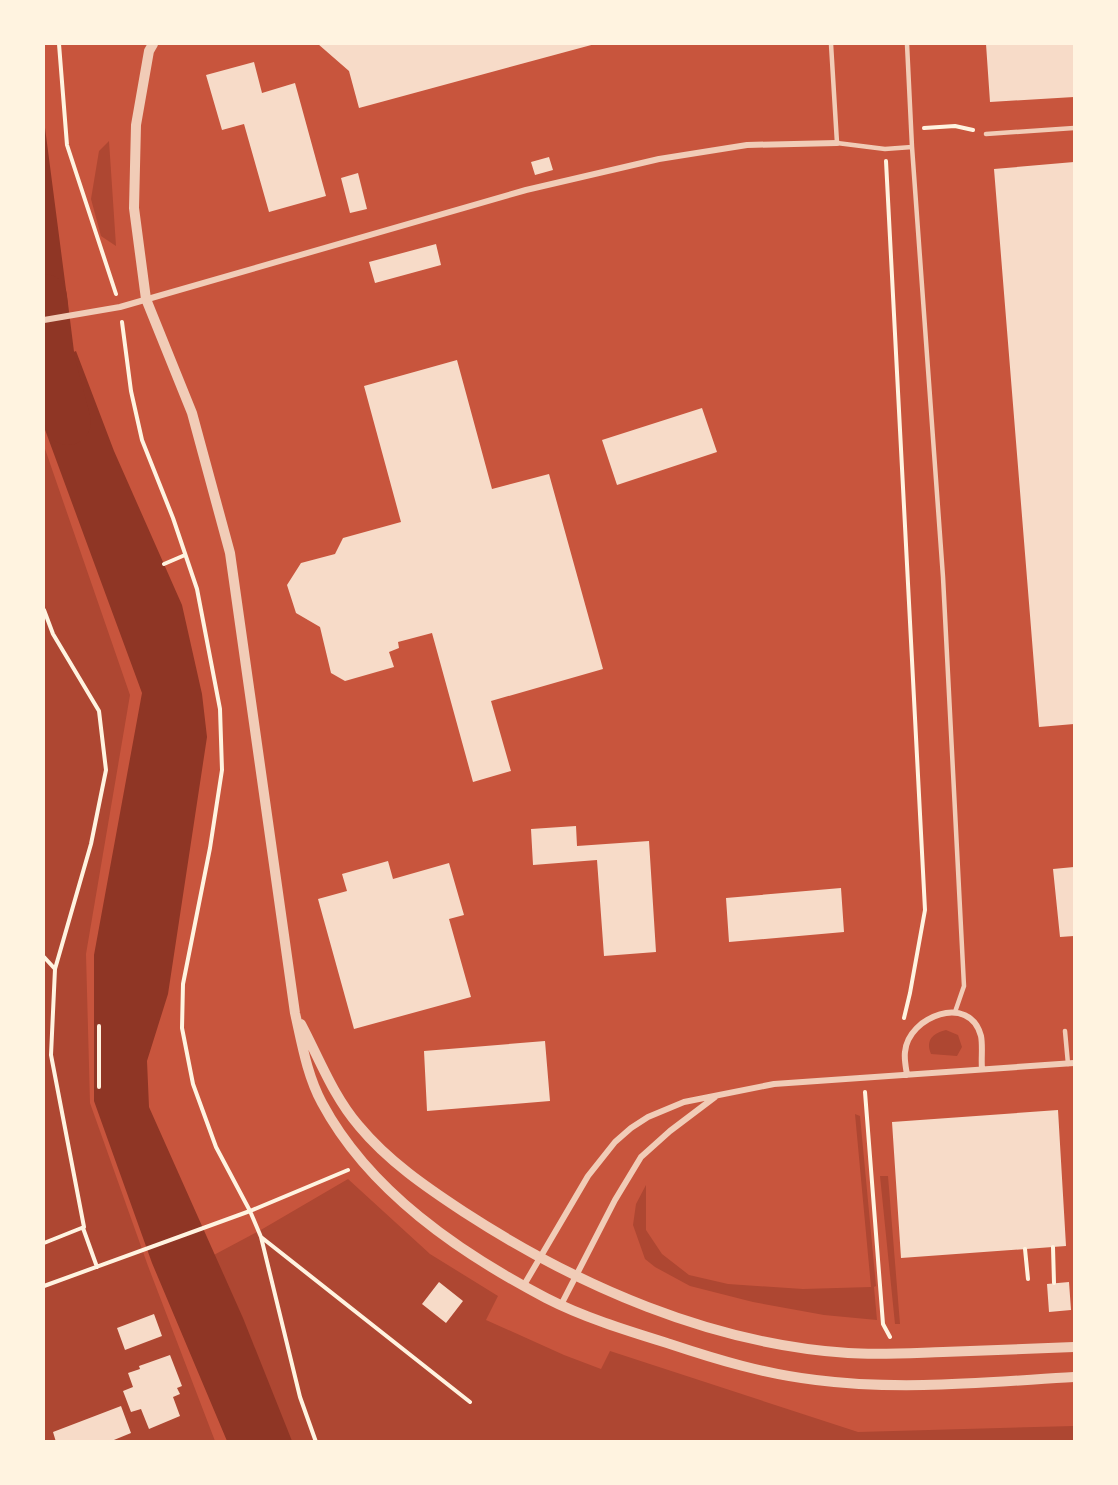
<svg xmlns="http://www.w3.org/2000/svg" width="1118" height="1485" font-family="'Space Grotesk',sans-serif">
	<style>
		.green { fill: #ae4732 }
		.water { fill: #8f3625 }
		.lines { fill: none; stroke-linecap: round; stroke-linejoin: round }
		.river { stroke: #8f3625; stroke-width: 46 }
		.building { fill: #f7dbc8 }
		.path { stroke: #fff3e0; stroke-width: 4 }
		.service { stroke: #f1ccb7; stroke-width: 4.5 }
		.minor { stroke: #f1ccb7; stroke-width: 6 }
		.tertiary { stroke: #f1ccb7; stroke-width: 10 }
	</style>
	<rect width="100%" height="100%" fill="#c8553d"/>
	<path class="green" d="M 109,141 L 116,246 L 101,236 L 91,199 L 99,151 Z
		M 44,446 L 130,695 L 86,954 L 90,1103 L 148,1266 L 215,1441 L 44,1441 Z
		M 946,1030 L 958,1035 L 962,1047 L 957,1056 L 931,1054 C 925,1040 933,1033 946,1030 Z
		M 855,1114 L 860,1116 L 876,1286 L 874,1287 L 877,1320 L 824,1315 L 753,1302 L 690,1286 L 655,1267 L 645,1259 L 633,1225 L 636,1204 L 646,1185 L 646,1230 L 662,1254 L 689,1275 L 728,1284 L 803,1289 L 871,1287 Z
		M 880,1176 L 888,1176 L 900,1324 L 895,1324 Z
		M 348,1179 L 430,1254 L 498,1296 L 486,1320 L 564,1355 L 601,1369 L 610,1351 L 858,1432 L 1074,1426 L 1074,1441 L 289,1441 L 210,1257 L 259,1231 Z"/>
	<path class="water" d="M 44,120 L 68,305 L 44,309 Z
		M 76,351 L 114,451 L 182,605 L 202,694 L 207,737 L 168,994 L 147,1061 L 149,1107 L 243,1318 L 292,1441 L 227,1441 L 152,1263 L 94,1101 L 94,955 L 142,693 L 44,427 L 44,361 L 52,361 Z"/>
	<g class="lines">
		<path class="river" d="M 44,297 L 52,361 L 68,422"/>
	</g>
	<path class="building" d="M 318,44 L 595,44 L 359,108 L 349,71 Z
		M 986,44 L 1074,44 L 1074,97 L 990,102 Z
		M 254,62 L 262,93 L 295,83 L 326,196 L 269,212 L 244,124 L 222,130 L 206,75 Z
		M 549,157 L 553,170 L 535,175 L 531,162 Z
		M 1074,162 L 1074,724 L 1039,727 L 994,169 Z
		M 358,173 L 367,209 L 350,213 L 341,178 Z
		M 436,244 L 441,265 L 375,283 L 369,262 Z
		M 457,360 L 492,489 L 549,474 L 603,669 L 491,701 L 511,771 L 473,782 L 432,633 L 398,642 L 399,648 L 389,652 L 394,667 L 345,681 L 331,673 L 320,627 L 296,613 L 287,585 L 301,563 L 335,554 L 343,538 L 401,522 L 364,386 Z
		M 702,408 L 717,452 L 617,485 L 602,440 Z
		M 576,826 L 577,846 L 649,841 L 656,952 L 604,956 L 597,860 L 533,865 L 531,829 Z
		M 388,861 L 393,879 L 449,863 L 464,915 L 449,919 L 471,997 L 354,1029 L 318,899 L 347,891 L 342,874 Z
		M 1074,867 L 1074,936 L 1060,937 L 1053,869 Z
		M 841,888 L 844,932 L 729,942 L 726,898 Z
		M 545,1041 L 550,1101 L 427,1111 L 424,1051 Z
		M 1058,1110 L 1066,1246 L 901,1258 L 892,1122 Z
		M 439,1282 L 463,1301 L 446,1323 L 422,1304 Z
		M 1069,1282 L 1071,1310 L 1049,1312 L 1047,1284 Z
		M 154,1314 L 162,1336 L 125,1350 L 117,1328 Z
		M 170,1355 L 182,1386 L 177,1388 L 180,1394 L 173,1397 L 180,1416 L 149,1429 L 141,1409 L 131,1412 L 123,1391 L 133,1387 L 128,1373 L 140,1369 L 139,1366 Z
		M 121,1406 L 131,1433 L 109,1442 L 56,1442 L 53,1432 Z"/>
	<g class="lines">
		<path class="path" d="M 59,44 L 67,145 L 116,294
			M 924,128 L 955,126 L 973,130
			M 886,161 L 925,910 L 910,993 L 904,1018
			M 122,322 L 131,391 L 142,440 L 173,518 L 197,589 L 220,709 L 222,770 L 210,848 L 183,984 L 182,1028 L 193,1084 L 216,1147 L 250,1211 L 261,1237 L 300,1397 L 316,1442
			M 164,564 L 185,555
			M 44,610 L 53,634 L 99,711 L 106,770 L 91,844 L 55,969 L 51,1055 L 84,1227 L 44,1243
			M 44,957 L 55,969
			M 99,1087 L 99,1026
			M 865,1092 L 883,1324 L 890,1337
			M 83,1228 L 97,1267
			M 261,1237 L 470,1402
			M 1053,1247 L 1054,1283
			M 1025,1249 L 1028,1279
			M 44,1286 L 250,1211 L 348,1170"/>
		<path class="service" d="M 831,44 L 837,143 L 885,149 L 912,147
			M 907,44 L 912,147 L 943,577 L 964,986 L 955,1012
			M 986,134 L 1074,128
			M 1065,1031 L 1068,1064"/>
		<path class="minor" d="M 44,320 L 120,307 L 526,190 L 659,159 L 747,145 L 837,143
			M 907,1075 C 906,1068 904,1059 905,1052 C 908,1016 970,993 981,1036 C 983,1046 981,1059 982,1069
			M 524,1285 L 588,1176 L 615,1142 L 631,1128 L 648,1117 L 684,1102 L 774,1084 L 1074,1063
			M 561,1305 L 615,1200 L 641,1157 L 670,1131 L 715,1097"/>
		<path class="tertiary" d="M 153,44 L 149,51 L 136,125 L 134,208 L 146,299 L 192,413 L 230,553 L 295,1013 C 302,1044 307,1075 322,1103 C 369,1191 460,1253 546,1298 C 585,1318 628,1331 670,1344 C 718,1360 765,1374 816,1380 C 902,1391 988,1382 1074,1377
			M 301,1024 C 319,1058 333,1096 359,1126 C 388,1161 426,1187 464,1212 C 578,1286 711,1344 848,1353 C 879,1355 911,1353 943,1352 C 987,1350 1031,1349 1074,1347"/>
	</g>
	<rect width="1118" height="1485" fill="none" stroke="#fff3e0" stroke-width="90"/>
</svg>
